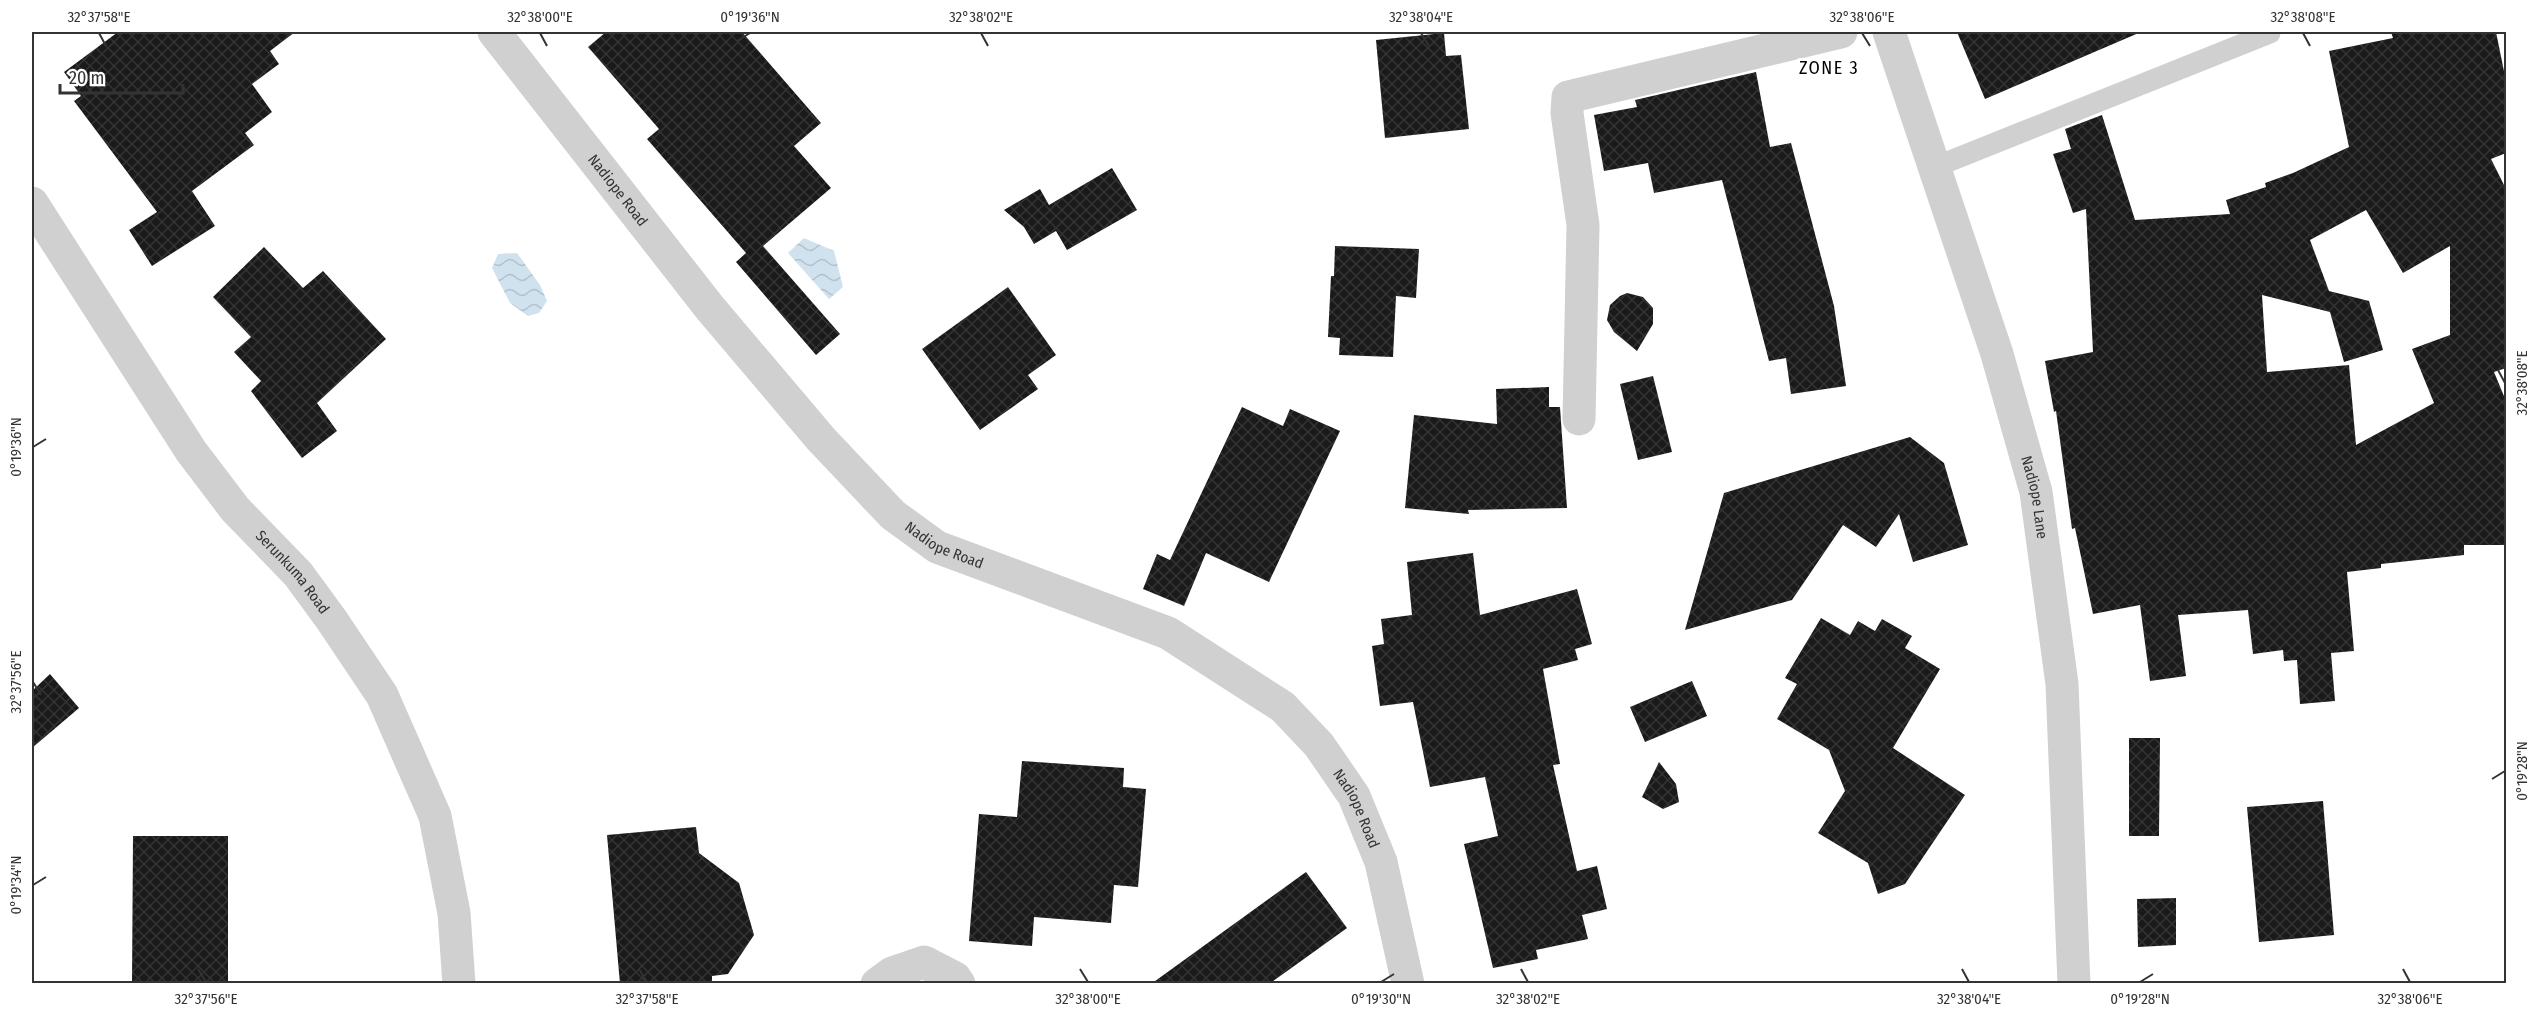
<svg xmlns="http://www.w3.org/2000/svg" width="2538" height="1015" font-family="'Fira Sans Condensed',sans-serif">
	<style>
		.water { fill: url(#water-waves) }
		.building { fill: url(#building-cross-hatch); fill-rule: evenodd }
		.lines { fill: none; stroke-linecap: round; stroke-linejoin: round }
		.service { stroke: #d0d0d0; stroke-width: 21 }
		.minor { stroke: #d0d0d0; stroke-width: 33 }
		.ticks { fill: none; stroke: #333; stroke-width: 2 }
		.labels { text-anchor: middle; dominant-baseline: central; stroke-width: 6; stroke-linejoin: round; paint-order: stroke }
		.street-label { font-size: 15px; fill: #333; stroke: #fff }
		.quarter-label { font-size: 18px; letter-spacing: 1.5px; fill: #000; stroke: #fff }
		.neatline { fill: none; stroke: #333; stroke-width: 2 }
		.ticks-label { font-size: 15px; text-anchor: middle; fill: #333 }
	</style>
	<defs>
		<pattern id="water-waves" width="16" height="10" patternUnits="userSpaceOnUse" patternTransform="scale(1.5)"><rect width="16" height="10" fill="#cfe2ee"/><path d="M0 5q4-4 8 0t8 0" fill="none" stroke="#b2c2cd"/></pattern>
		<pattern id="building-cross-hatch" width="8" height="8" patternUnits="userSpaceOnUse" patternTransform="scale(1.5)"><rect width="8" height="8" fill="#1a1a1a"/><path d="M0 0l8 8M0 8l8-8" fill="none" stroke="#333"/></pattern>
	</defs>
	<rect width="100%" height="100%" fill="#fff"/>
	<path class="water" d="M 804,238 L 834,251 L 843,287 L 829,299 L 788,253 Z
		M 517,253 L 540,285 L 547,301 L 539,313 L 528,316 L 510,303 L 492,268 L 498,254 Z"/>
	<path class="building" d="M 118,32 L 295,32 L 270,51 L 279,64 L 252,84 L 272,112 L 245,133 L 254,145 L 192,191 L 215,226 L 152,266 L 129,230 L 157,212 L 74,101 L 81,96 L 64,72 Z
		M 606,32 L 742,32 L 821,123 L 794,146 L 831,188 L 763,246 L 840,334 L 816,355 L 736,262 L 746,253 L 647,139 L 659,129 L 588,47 Z
		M 1957,32 L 2141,32 L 1985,99 Z
		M 2391,32 L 2496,32 L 2506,81 L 2506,153 L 2491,159 L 2506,189 L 2506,368 L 2494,372 L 2506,401 L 2506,545 L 2464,545 L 2464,555 L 2381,564 L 2381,568 L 2347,572 L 2354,651 L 2331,653 L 2335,701 L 2300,704 L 2297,660 L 2284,661 L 2283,650 L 2253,654 L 2248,610 L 2178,615 L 2186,676 L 2150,681 L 2140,605 L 2093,614 L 2075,528 L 2072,529 L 2056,411 L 2054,412 L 2045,361 L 2093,352 L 2086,209 L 2073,213 L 2053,154 L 2071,149 L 2065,129 L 2102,115 L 2135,220 L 2230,214 L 2226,200 L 2266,187 L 2265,183 L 2293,173 L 2349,147 L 2329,51 L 2393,38 ZM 2366,210 L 2403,273 L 2450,246 L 2450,335 L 2412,349 L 2434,403 L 2356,445 L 2349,365 L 2267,372 L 2262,295 L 2330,312 L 2344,362 L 2383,350 L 2369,301 L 2329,291 L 2310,240 Z
		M 1444,33 L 1446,56 L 1461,55 L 1469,129 L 1385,138 L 1376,40 Z
		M 1756,72 L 1770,147 L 1791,143 L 1834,306 L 1846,386 L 1791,394 L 1786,358 L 1769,361 L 1722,180 L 1654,193 L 1648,163 L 1604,171 L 1594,115 L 1637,107 L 1635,100 Z
		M 1112,168 L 1137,210 L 1067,250 L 1056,231 L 1034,244 L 1024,227 L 1004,210 L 1040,189 L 1049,205 Z
		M 1335,246 L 1419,249 L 1416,298 L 1396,296 L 1393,357 L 1339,355 L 1340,338 L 1328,337 L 1331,276 L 1334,276 Z
		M 264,247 L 303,288 L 323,271 L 386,339 L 317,403 L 337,431 L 302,458 L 251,391 L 261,381 L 234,352 L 251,337 L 213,297 Z
		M 1008,287 L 1056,355 L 1028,375 L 1038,389 L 980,430 L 922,349 Z
		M 1627,293 L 1643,297 L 1653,308 L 1653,324 L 1637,351 L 1614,332 L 1607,320 L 1610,305 L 1620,296 Z
		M 1653,376 L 1672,452 L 1638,460 L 1620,384 Z
		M 1549,387 L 1549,407 L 1560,407 L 1567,508 L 1468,510 L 1469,514 L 1405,508 L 1414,415 L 1497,424 L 1496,389 Z
		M 1242,407 L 1283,426 L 1290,409 L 1340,431 L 1269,582 L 1206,553 L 1184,606 L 1143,589 L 1157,554 L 1170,560 Z
		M 1910,437 L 1944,463 L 1968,545 L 1913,562 L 1899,514 L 1876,547 L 1843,525 L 1792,600 L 1685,630 L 1724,493 Z
		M 1473,553 L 1480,615 L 1577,589 L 1592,644 L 1575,649 L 1578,660 L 1543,669 L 1560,764 L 1553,765 L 1577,871 L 1597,866 L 1607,909 L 1582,915 L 1588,939 L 1536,950 L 1538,959 L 1493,968 L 1464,844 L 1498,836 L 1485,777 L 1430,787 L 1413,702 L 1380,706 L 1372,646 L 1384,644 L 1381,619 L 1412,615 L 1407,562 Z
		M 1821,618 L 1850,635 L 1858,621 L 1875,631 L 1882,619 L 1912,636 L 1905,648 L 1940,669 L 1893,748 L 1965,795 L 1905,884 L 1878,894 L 1868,863 L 1818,833 L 1845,791 L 1829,750 L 1777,719 L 1797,684 L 1785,678 Z
		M 50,674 L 79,708 L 32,748 L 32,691 Z
		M 1692,681 L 1707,716 L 1645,742 L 1630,707 Z
		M 2129,738 L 2160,738 L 2159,836 L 2129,836 Z
		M 1022,761 L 1124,768 L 1123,787 L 1146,789 L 1138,887 L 1114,885 L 1111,923 L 1034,917 L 1032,946 L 969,941 L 979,814 L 1017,817 Z
		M 1659,762 L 1676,784 L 1679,802 L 1663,809 L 1642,797 Z
		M 2323,801 L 2334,935 L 2259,942 L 2247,807 Z
		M 696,827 L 699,853 L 739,883 L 754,935 L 728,974 L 712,976 L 712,984 L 620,984 L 607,835 Z
		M 133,836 L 228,836 L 228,984 L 132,984 Z
		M 1306,872 L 1347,928 L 1290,969 L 1269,984 L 1151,984 Z
		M 2176,898 L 2176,945 L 2138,947 L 2137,899 Z"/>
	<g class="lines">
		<path class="service" d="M 1935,167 L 2270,33"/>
		<g class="minor">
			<path id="s1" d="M 494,32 L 710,308 L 821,439 L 893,515 L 937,547 L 1168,633 L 1283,707 L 1319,745 L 1354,796 L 1381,862 L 1408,984"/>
			<path id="s2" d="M 1889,32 L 1997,354 L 2036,492 L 2062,684 L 2074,984"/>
			<path id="s3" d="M 32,203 L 191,451 L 235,509 L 298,574 L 331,619 L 382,695 L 435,816 L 454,913 L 459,984"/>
			<path d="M 1579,419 L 1583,225 L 1567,113 L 1568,97 L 1841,32"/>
			<path d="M 877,984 L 892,973 L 924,962 L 955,978 L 959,984"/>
		</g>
	</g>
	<path class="ticks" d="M 99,33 L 106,46M 540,33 L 547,46M 981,33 L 988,46M 1421,33 L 1429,46M 1862,33 L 1870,46M 2303,33 L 2310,46M 737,41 L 750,33M 2498,370 L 2505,383M 33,447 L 46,439M 33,682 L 41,695M 2492,779 L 2505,771M 33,885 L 46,877M 198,969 L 206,982M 639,969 L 647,982M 1080,969 L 1088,982M 1521,969 L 1528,982M 1962,969 L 1969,982M 2403,969 L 2410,982M 1381,982 L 1394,974M 2140,982 L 2153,974"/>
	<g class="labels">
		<g class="street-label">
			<text stroke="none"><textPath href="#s1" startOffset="201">Nadiope Road</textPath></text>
			<text stroke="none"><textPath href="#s2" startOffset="488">Nadiope Lane</textPath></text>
			<text stroke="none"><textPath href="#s1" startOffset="687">Nadiope Road</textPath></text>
			<text stroke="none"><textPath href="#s3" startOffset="453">Serunkuma Road</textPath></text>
			<text stroke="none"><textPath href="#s1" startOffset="1191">Nadiope Road</textPath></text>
		</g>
		<g class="quarter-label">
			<text x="1829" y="68">ZONE 3</text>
		</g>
	</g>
	<rect width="2538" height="1015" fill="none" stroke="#ffffff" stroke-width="66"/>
	<path d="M60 84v9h123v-9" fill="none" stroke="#333333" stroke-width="3"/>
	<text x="69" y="84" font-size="18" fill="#333333" stroke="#ffffff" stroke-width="4.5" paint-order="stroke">20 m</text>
	<rect x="33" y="33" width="2472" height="949" class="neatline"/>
	<g class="ticks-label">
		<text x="99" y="22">32°37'58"E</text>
		<text x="540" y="22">32°38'00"E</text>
		<text x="750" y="22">0°19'36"N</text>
		<text x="981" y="22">32°38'02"E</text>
		<text x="1421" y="22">32°38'04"E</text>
		<text x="1862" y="22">32°38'06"E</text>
		<text x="2303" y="22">32°38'08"E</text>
		<text transform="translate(2522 383) rotate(-90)" y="5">32°38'08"E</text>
		<text transform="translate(16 447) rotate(-90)" y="5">0°19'36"N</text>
		<text transform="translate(16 682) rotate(-90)" y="5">32°37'56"E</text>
		<text transform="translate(2522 771) rotate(-90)" y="5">0°19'28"N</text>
		<text transform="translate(16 885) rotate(-90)" y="5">0°19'34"N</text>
		<text x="206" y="1004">32°37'56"E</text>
		<text x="647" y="1004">32°37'58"E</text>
		<text x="1088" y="1004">32°38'00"E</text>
		<text x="1381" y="1004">0°19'30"N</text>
		<text x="1528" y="1004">32°38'02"E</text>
		<text x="1969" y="1004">32°38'04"E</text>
		<text x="2140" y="1004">0°19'28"N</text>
		<text x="2410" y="1004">32°38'06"E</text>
	</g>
</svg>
